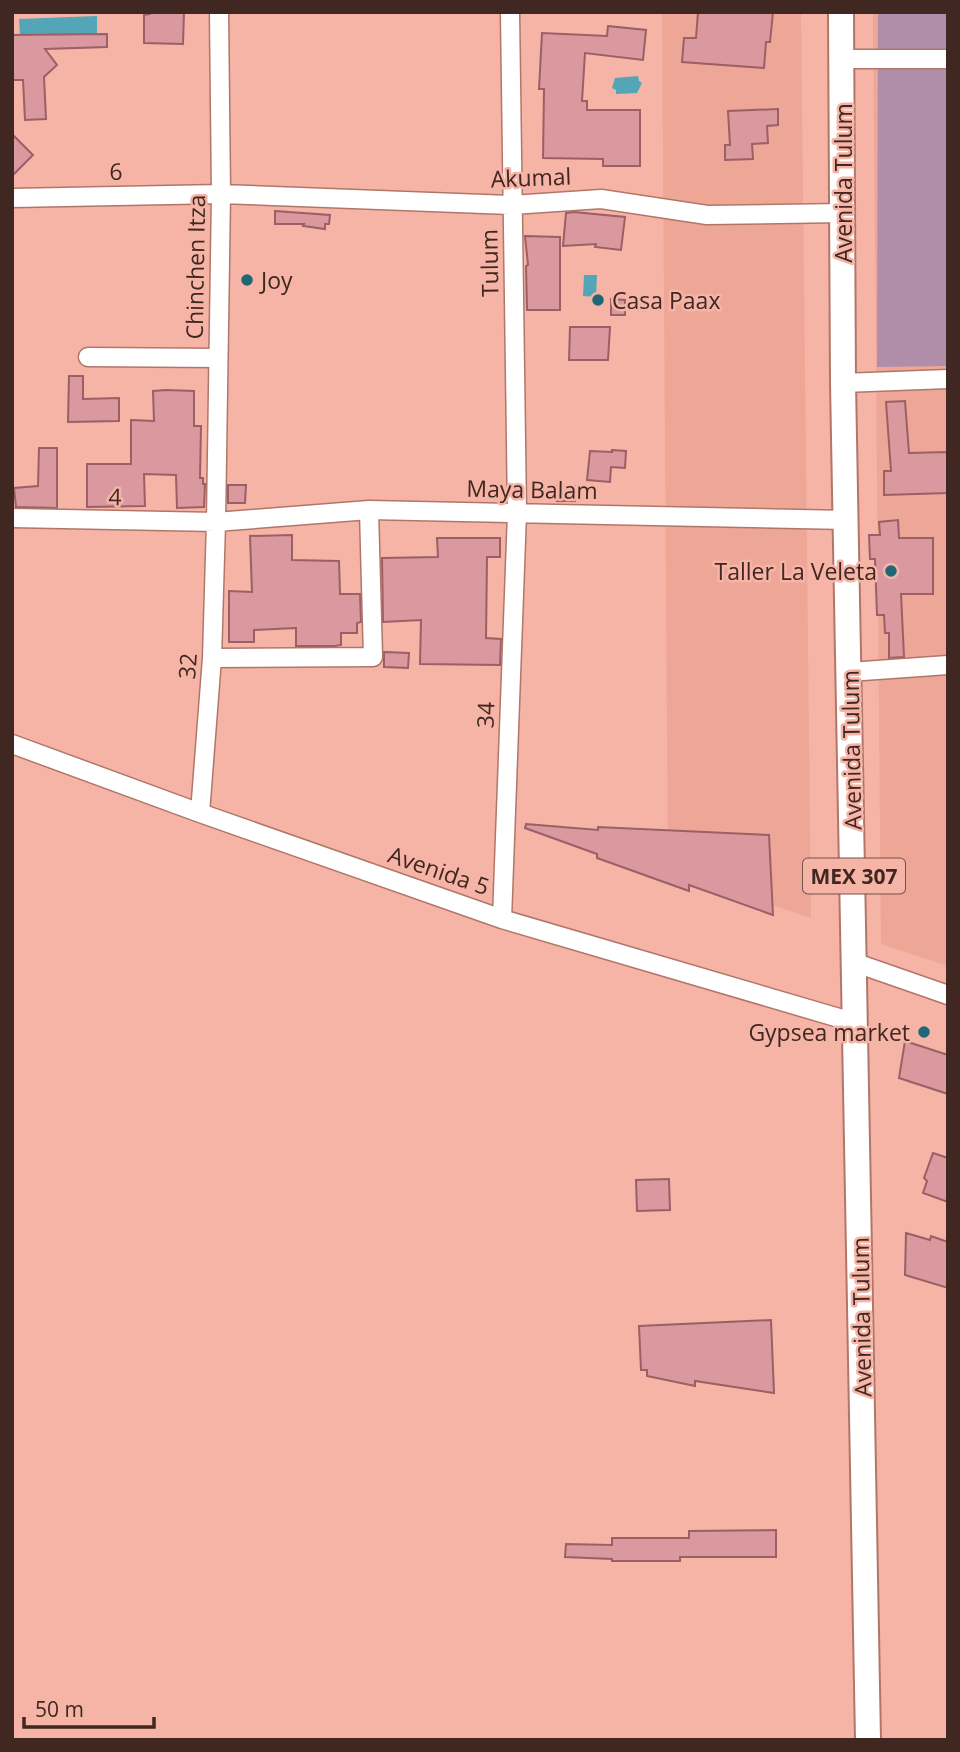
<svg xmlns="http://www.w3.org/2000/svg" width="960" height="1752" font-family="'Open Sans',sans-serif">
	<style>
		.built { fill: #eea697 }
		.green { fill: #b08ea9 }
		.water { fill: #53a5b7 }
		.building { fill: #da989f; stroke: #9b5f65; stroke-width: 2 }
		.lines { fill: none; stroke-linecap: round; stroke-linejoin: round }
		.minor-casing { stroke: #b27669; stroke-width: 21 }
		.highway-casing { stroke: #b27669; stroke-width: 28 }
		.minor { stroke: #fff; stroke-width: 18 }
		.highway { stroke: #fff; stroke-width: 24 }
		.poi-dot { fill: #1e6774; stroke: #f5b4a6; stroke-width: 2.5 }
		.labels { text-anchor: middle; dominant-baseline: central; stroke-width: 5; stroke-linejoin: round; paint-order: stroke }
		.shield { fill: #f5b4a6; stroke: #765149; stroke-width: 2 }
		.shield-label { font-size: 21px; font-weight: bold; fill: #402721 }
		.street-label { font-size: 23px; fill: #402721; stroke: #f5b4a6 }
		.poi-label { font-size: 23px; fill: #402721; stroke: #f5b4a6; text-anchor: start }
	</style>
	<rect width="100%" height="100%" fill="#f5b4a6"/>
	<path class="built" d="M 662,12 L 801,12 L 811,918 L 668,869 Z
		M 873,12 L 948,12 L 948,966 L 881,944 Z"/>
	<path class="green" d="M 878,12 L 948,12 L 948,366 L 877,367 Z"/>
	<path class="water" d="M 97,16 L 97,34 L 20,35 L 19,19 Z
		M 638,76 L 639,81 L 642,83 L 637,93 L 616,94 L 616,90 L 612,88 L 615,78 Z
		M 584,275 L 597,275 L 596,297 L 583,296 Z"/>
	<path class="building" d="M 150,12 L 184,12 L 183,44 L 144,43 L 144,15 L 150,14 Z
		M 698,12 L 773,12 L 770,42 L 766,42 L 764,68 L 682,62 L 684,38 L 696,38 Z
		M 608,26 L 646,30 L 643,60 L 585,53 L 582,101 L 587,101 L 587,110 L 640,110 L 640,166 L 603,166 L 603,159 L 543,158 L 544,89 L 539,89 L 542,33 L 607,36 Z
		M 107,34 L 107,47 L 45,49 L 57,65 L 44,77 L 46,119 L 25,120 L 23,80 L 12,80 L 12,35 Z
		M 778,109 L 778,125 L 767,126 L 768,143 L 752,144 L 753,159 L 725,160 L 725,145 L 730,145 L 728,111 Z
		M 12,134 L 33,155 L 12,176 Z
		M 275,211 L 330,215 L 329,224 L 325,224 L 325,229 L 303,226 L 304,224 L 275,224 Z
		M 574,212 L 625,217 L 621,250 L 595,247 L 596,244 L 563,246 L 566,213 Z
		M 525,236 L 560,237 L 560,310 L 527,310 L 526,266 L 528,265 Z
		M 611,299 L 625,300 L 625,315 L 611,315 Z
		M 570,327 L 610,327 L 608,360 L 569,360 Z
		M 69,376 L 83,376 L 83,399 L 119,398 L 119,421 L 68,422 Z
		M 166,390 L 194,391 L 194,426 L 201,426 L 200,478 L 203,478 L 203,484 L 205,484 L 204,507 L 177,508 L 176,475 L 144,474 L 145,506 L 87,507 L 87,464 L 131,464 L 131,420 L 154,421 L 153,391 Z
		M 905,401 L 909,453 L 948,452 L 948,493 L 884,495 L 884,471 L 891,471 L 886,402 Z
		M 39,448 L 57,448 L 57,508 L 16,507 L 14,488 L 38,486 Z
		M 612,450 L 626,451 L 625,468 L 611,467 L 610,482 L 587,480 L 590,451 L 612,452 Z
		M 228,485 L 246,485 L 245,503 L 228,503 Z
		M 557,486 L 575,486 L 575,501 L 557,501 Z
		M 898,520 L 899,538 L 933,538 L 933,594 L 901,594 L 904,657 L 889,658 L 889,633 L 885,633 L 884,615 L 877,615 L 875,559 L 870,559 L 869,535 L 880,535 L 879,522 Z
		M 292,535 L 292,560 L 339,561 L 340,594 L 360,594 L 361,622 L 357,623 L 357,633 L 341,633 L 341,645 L 335,646 L 296,646 L 296,628 L 254,630 L 254,642 L 229,642 L 229,591 L 252,592 L 250,536 Z
		M 437,538 L 500,538 L 500,557 L 487,557 L 486,638 L 501,639 L 500,665 L 420,664 L 421,620 L 383,622 L 382,558 L 438,557 Z
		M 384,652 L 409,653 L 408,668 L 384,667 Z
		M 526,824 L 598,830 L 598,827 L 769,835 L 773,915 L 689,885 L 689,891 L 597,858 L 597,854 L 525,828 Z
		M 905,1041 L 948,1055 L 948,1094 L 899,1078 Z
		M 933,1153 L 948,1158 L 948,1202 L 923,1193 L 927,1181 L 924,1178 Z
		M 669,1179 L 670,1210 L 637,1211 L 636,1180 Z
		M 906,1233 L 930,1240 L 931,1236 L 948,1242 L 948,1288 L 905,1275 Z
		M 771,1320 L 774,1393 L 695,1381 L 695,1386 L 647,1376 L 647,1370 L 641,1370 L 639,1326 Z
		M 776,1530 L 776,1557 L 680,1557 L 680,1561 L 612,1561 L 612,1559 L 565,1557 L 566,1544 L 612,1545 L 612,1538 L 689,1538 L 689,1531 Z"/>
	<g class="lines">
		<g class="minor-casing">
			<path id="minor" d="M 842,59 L 948,59
				M 12,198 L 221,194 L 512,205 L 601,199 L 707,215 L 843,213
				M 88,357 L 218,358
				M 843,383 L 948,379
				M 12,518 L 216,522 L 369,510 L 847,520
				M 212,658 L 373,657 L 369,510
				M 849,672 L 948,665
				M 12,744 L 200,813 L 502,919 L 856,1023
				M 200,813 L 212,658 L 216,522 L 221,194 L 219,12
				M 502,919 L 517,513 L 510,12
				M 856,963 L 948,995"/>
		</g>
		<g class="highway-casing">
			<path id="highway" d="M 841,12 L 843,383 L 868,1740"/>
		</g>
		<use href="#minor" class="minor"/>
		<use href="#highway" class="highway"/>
	</g>
	<g class="poi-dot">
		<circle cx="247" cy="280" r="7"/>
		<circle cx="598" cy="300" r="7"/>
		<circle cx="891" cy="571" r="7"/>
		<circle cx="924" cy="1032" r="7"/>
	</g>
	<g class="labels">
		<rect class="shield" x="803" y="858.5" width="102" height="35" rx="5"/>
		<g class="shield-label">
			<text x="854" y="876">MEX 307</text>
		</g>
		<g class="street-label">
			<text transform="translate(116 171) rotate(-1)">6</text>
			<text transform="translate(531 177) rotate(-2)">Akumal</text>
			<text transform="translate(843 183) rotate(-90)">Avenida Tulum</text>
			<text transform="translate(489 263) rotate(-91)">Tulum</text>
			<text transform="translate(195 267) rotate(-89)">Chinchen Itza</text>
			<text transform="translate(532 489) rotate(1)">Maya Balam</text>
			<text transform="translate(115 496) rotate(1)">4</text>
			<text transform="translate(187 666) rotate(-86)">32</text>
			<text transform="translate(485 715) rotate(-88)">34</text>
			<text transform="translate(851 750) rotate(-91)">Avenida Tulum</text>
			<text transform="translate(439 870) rotate(19)">Avenida 5</text>
			<text transform="translate(861 1317) rotate(-91)">Avenida Tulum</text>
		</g>
		<g class="poi-label">
			<text x="261" y="280">Joy</text>
			<text x="612" y="300">Casa Paax</text>
			<text x="877" y="571" text-anchor="end">Taller La Veleta</text>
			<text x="910" y="1032" text-anchor="end">Gypsea market</text>
		</g>
	</g>
	<rect width="960" height="1752" fill="none" stroke="#402721" stroke-width="28"/>
	<path d="M24 1717v10h130v-10" fill="none" stroke="#402721" stroke-width="3.5"/>
	<text x="35" y="1717" font-size="21" fill="#402721" stroke="#f5b4a6" stroke-width="5" paint-order="stroke">50 m</text>
</svg>
